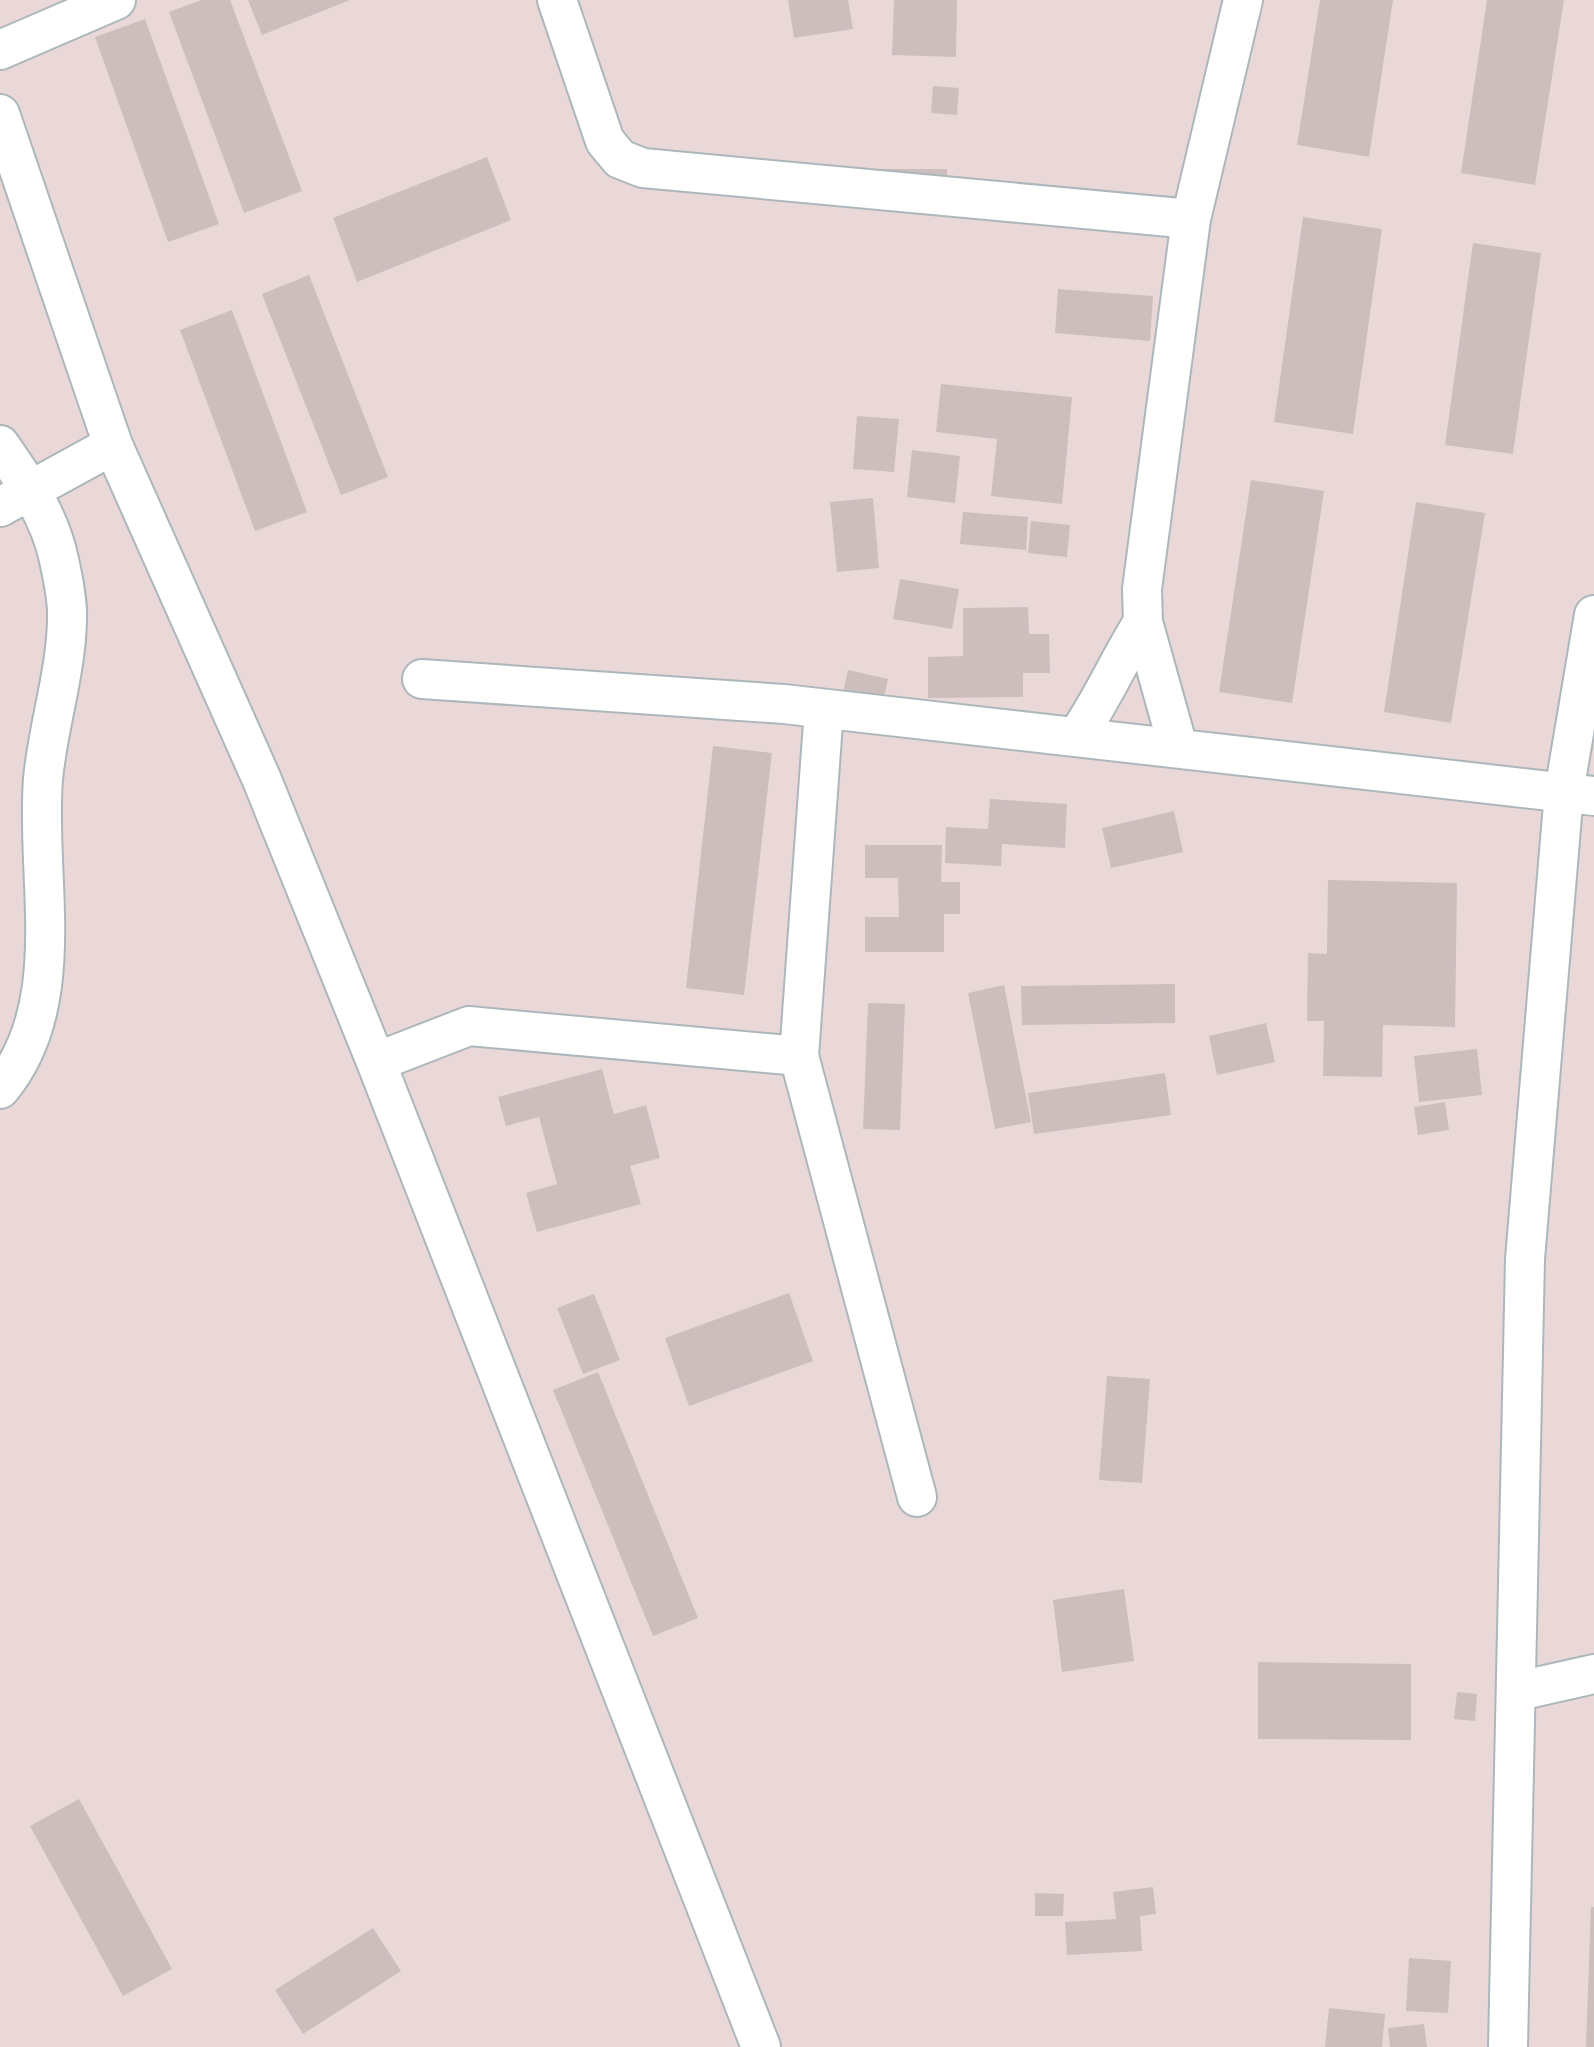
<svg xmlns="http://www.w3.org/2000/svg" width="1594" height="2047" font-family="'Titillium Web',sans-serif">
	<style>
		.building { fill: #ccbebd }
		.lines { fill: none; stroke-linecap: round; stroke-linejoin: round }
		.minor-casing { stroke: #acb7bc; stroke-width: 42 }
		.minor { stroke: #fff; stroke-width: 38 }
	</style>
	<rect width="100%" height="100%" fill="#ead8d8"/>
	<path class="building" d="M 201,0 L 230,0 L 302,191 L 244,213 L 169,12 Z
		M 248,0 L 350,0 L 262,35 Z
		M 788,0 L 848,0 L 853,29 L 794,38 Z
		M 894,0 L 957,0 L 956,57 L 892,55 Z
		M 1320,0 L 1393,0 L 1369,157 L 1297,145 Z
		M 1487,0 L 1564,0 L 1535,185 L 1461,173 Z
		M 145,19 L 219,224 L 168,242 L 95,37 Z
		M 933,86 L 959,88 L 957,115 L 931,113 Z
		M 487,157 L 511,220 L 357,282 L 333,218 Z
		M 880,169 L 947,169 L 947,201 L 880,201 Z
		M 1303,217 L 1382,229 L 1353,434 L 1274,422 Z
		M 1473,243 L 1541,253 L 1513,454 L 1445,445 Z
		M 309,275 L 388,477 L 341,495 L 262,294 Z
		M 1058,289 L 1153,296 L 1150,341 L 1055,333 Z
		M 232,310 L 307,512 L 255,531 L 180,330 Z
		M 941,384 L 1072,397 L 1062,504 L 991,496 L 997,439 L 936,432 Z
		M 857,416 L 899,419 L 894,472 L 853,469 Z
		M 912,450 L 960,456 L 955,503 L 907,497 Z
		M 1251,480 L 1324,491 L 1292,703 L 1219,692 Z
		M 873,498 L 879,568 L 837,572 L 830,502 Z
		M 1416,502 L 1485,513 L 1451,723 L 1384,712 Z
		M 963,512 L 1028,517 L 1026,550 L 960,544 Z
		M 1031,521 L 1070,525 L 1067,557 L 1028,553 Z
		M 900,579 L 959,589 L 952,629 L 893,619 Z
		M 1028,607 L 1029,634 L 1049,634 L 1050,673 L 1023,673 L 1023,697 L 928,698 L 928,657 L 963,656 L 963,608 Z
		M 848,670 L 888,679 L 880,715 L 840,706 Z
		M 713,746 L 772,753 L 744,995 L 686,988 Z
		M 990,799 L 1067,804 L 1065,848 L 1002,844 L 1001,866 L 945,863 L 946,827 L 988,829 Z
		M 1174,811 L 1183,852 L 1111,868 L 1102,828 Z
		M 865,845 L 942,845 L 941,882 L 960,882 L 960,914 L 944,914 L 944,952 L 865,952 L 865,917 L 899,917 L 898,878 L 865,878 Z
		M 1328,880 L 1457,883 L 1455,1027 L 1383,1025 L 1382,1077 L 1323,1076 L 1324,1021 L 1307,1021 L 1308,953 L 1327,954 Z
		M 1175,984 L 1175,1023 L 1022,1025 L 1021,986 Z
		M 1004,985 L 1031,1122 L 995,1129 L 968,993 Z
		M 868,1003 L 905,1004 L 900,1130 L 863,1129 Z
		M 1266,1023 L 1275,1062 L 1217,1075 L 1209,1036 Z
		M 1477,1049 L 1482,1095 L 1419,1102 L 1414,1056 Z
		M 602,1069 L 614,1114 L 646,1105 L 660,1158 L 630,1166 L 641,1204 L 537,1232 L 526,1193 L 557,1184 L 539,1117 L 506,1126 L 498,1097 Z
		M 1165,1073 L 1171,1115 L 1034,1134 L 1028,1093 Z
		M 1445,1102 L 1449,1130 L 1418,1135 L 1414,1107 Z
		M 789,1293 L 813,1361 L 689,1406 L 665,1338 Z
		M 594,1294 L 620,1360 L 583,1374 L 557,1308 Z
		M 598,1372 L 698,1618 L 653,1636 L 553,1390 Z
		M 1107,1376 L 1150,1379 L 1142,1483 L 1099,1480 Z
		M 1124,1589 L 1134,1661 L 1062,1672 L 1053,1600 Z
		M 1258,1662 L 1411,1664 L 1411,1740 L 1258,1739 Z
		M 1457,1692 L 1477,1694 L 1475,1721 L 1454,1719 Z
		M 79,1799 L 172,1969 L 123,1996 L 30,1826 Z
		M 1153,1887 L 1156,1914 L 1140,1916 L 1142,1951 L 1067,1955 L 1065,1922 L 1116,1919 L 1113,1892 Z
		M 1035,1893 L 1064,1894 L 1063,1916 L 1035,1916 Z
		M 1591,1907 L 1594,1907 L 1594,2047 L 1586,2047 Z
		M 373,1928 L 401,1971 L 303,2034 L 275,1990 Z
		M 1409,1958 L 1451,1961 L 1448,2013 L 1406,2011 Z
		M 1329,2008 L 1385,2014 L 1382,2047 L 1325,2047 Z
		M 1424,2024 L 1427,2047 L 1390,2047 L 1388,2028 Z"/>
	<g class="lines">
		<g class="minor-casing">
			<path id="minor" d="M 557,0 L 605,141 L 620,159 L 643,168 L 1191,219
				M 0,50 L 116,0
				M 0,114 L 113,445 L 262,780 L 376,1062 L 761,2047
				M 0,445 C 25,481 50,516 59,560 C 63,578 68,601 67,620 C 66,673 48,726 43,779 C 35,880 71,1004 0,1089
				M 0,507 L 113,445
				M 422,679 L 784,704 L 1594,796
				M 824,709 L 799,1056 L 917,1497
				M 1077,736 C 1102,700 1119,660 1143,622
				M 1178,747 L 1143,622 L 1142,589 L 1191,219 L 1243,0
				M 376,1062 L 469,1026 L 799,1056
				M 1518,1691 L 1594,1674
				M 1508,2047 L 1525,1259 L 1564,792 L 1594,615"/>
		</g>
		<use href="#minor" class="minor"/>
	</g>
</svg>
